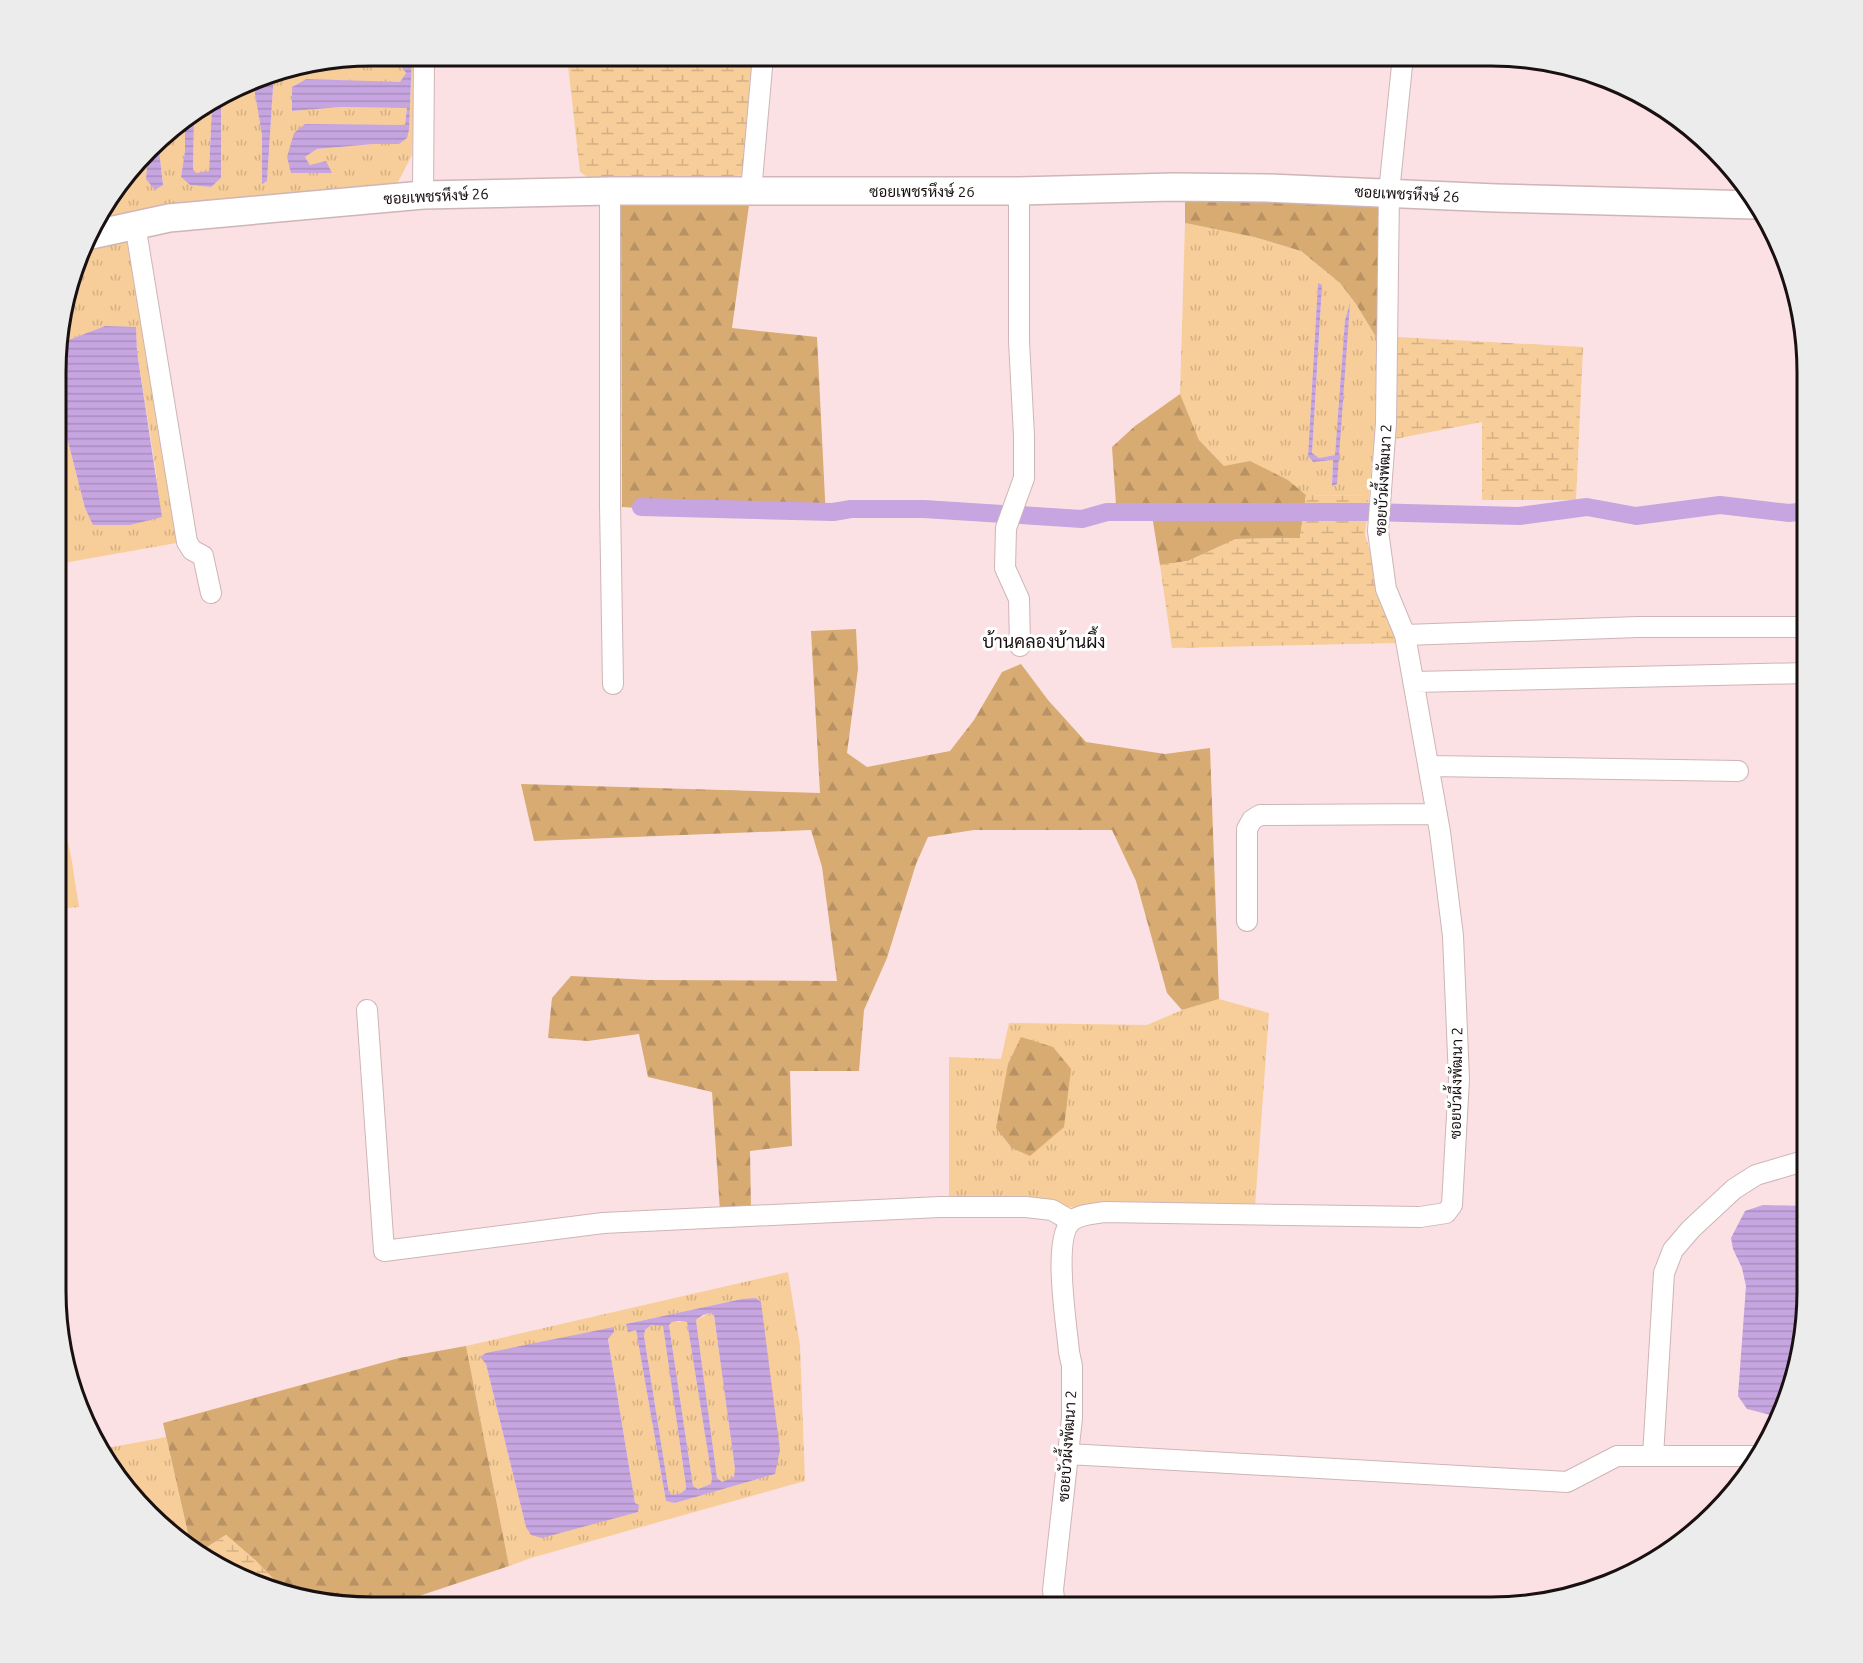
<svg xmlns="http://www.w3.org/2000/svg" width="1863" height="1663" font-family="Ubuntu,Sarabun,sans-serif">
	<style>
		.grass { fill: url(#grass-tufts); fill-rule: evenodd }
		.forest { fill: url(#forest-firs) }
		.wetland { fill: url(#wetland-marsh) }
		.water { fill: url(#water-rules); fill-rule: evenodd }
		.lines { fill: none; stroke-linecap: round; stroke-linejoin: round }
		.canal { stroke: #c6a5e0; stroke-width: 18 }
		.street-casing { stroke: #ceb5b7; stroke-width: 22 }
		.secondary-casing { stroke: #ceb5b7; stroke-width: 30 }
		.street { stroke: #fff; stroke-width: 20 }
		.secondary { stroke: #fff; stroke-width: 27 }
		.labels { text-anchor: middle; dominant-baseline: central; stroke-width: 6; stroke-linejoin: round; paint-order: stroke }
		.street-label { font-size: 15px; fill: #191011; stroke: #fff }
		.quarter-label { font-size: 18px; fill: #191011; stroke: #fff }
		.rim { fill: none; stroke: #191011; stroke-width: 3 }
	</style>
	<defs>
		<pattern id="grass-tufts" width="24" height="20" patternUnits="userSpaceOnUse" patternTransform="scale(1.5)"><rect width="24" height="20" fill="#f7ce99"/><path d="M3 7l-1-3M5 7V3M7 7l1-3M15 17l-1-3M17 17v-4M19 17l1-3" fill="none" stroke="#d3b083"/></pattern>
		<pattern id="forest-firs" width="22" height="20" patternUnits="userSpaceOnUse" patternTransform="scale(1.5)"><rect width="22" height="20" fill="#d7ab72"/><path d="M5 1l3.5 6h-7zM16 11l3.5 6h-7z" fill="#b89262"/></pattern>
		<pattern id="wetland-marsh" width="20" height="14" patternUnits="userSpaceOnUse" patternTransform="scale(1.5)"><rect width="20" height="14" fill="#f7ce99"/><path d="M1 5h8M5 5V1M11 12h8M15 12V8" fill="none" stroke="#d3b083"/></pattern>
		<pattern id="water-rules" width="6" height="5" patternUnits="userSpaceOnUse" patternTransform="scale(1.5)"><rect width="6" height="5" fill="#c6a5e0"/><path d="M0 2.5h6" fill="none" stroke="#aa8dbf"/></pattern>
	</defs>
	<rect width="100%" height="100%" fill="#fbe1e3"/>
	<path class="grass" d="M 412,56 L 416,56 L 412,155 L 397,184 L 94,227 L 98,214 L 121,186 L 126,187 L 127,179 L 148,152 L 146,179 L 163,185 L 158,141 L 164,134 L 185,121 L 185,151 L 181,177 L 190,185 L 211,187 L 221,178 L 221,101 L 253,82 L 262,135 L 262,183 L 267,181 L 274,72 L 329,63 L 399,63 L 406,73 L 400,83 L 306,79 L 293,86 L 292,111 L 341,107 L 407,108 L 405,125 L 305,124 L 287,157 L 310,165 L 305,157 L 317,149 L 374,144 L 399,144 L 409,130 Z
		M 212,106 L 209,171 L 196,174 L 193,169 L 194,116 Z
		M 1185,223 L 1254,237 L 1301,251 L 1340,283 L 1356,304 L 1379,342 L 1374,443 L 1369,496 L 1306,495 L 1288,480 L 1224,466 L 1199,440 L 1180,394 ZM 1318,283 L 1322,286 L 1312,454 L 1319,458 L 1335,455 L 1345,320 L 1349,306 L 1336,484 L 1332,485 L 1333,460 L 1313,462 L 1308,456 Z
		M 125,232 L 182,542 L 58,564 L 58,536 L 66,534 L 58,499 L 58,402 L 85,508 L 93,524 L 157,478 L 137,352 L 136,327 L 105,326 L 58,344 L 58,331 L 89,241 Z
		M 57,795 L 71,856 L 79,907 L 57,909 L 57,897 L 59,896 L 57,888 Z
		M 1219,999 L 1269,1013 L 1255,1207 L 1083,1208 L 949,1199 L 949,1057 L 1001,1059 L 1009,1023 L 1147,1025 L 1182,1010 Z
		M 788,1272 L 800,1345 L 805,1481 L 531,1558 L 509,1566 L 466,1346 ZM 742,1299 L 761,1302 L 775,1474 L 675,1503 L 666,1501 L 636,1330 L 626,1324 ZM 614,1332 L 608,1338 L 635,1503 L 526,1527 L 486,1364 Z
		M 710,1313 L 714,1315 L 735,1469 L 735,1477 L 722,1483 L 717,1478 L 696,1320 Z
		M 672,1322 L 687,1322 L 712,1478 L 712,1484 L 697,1489 L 693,1486 L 669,1325 Z
		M 651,1325 L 663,1325 L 686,1486 L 686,1489 L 681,1493 L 673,1495 L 669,1493 L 644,1336 L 645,1330 Z
		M 166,1437 L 190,1542 L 134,1500 L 102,1449 Z"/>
	<path class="forest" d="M 750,198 L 732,328 L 817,337 L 826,519 L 622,507 L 621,199 Z
		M 1185,200 L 1381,203 L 1379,342 L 1356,304 L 1340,283 L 1301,251 L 1254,237 L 1185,223 Z
		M 1180,394 L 1199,440 L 1224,466 L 1250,461 L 1288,480 L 1306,495 L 1300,538 L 1236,539 L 1188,561 L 1160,565 L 1150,503 L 1116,504 L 1112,447 L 1135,426 Z
		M 856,629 L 858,669 L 847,753 L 867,767 L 950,751 L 974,720 L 1002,672 L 1021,664 L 1048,700 L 1086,742 L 1165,754 L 1210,748 L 1219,999 L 1182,1010 L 1167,993 L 1136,881 L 1112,830 L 974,830 L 928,837 L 916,864 L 887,958 L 864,1010 L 859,1071 L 790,1071 L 792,1146 L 750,1151 L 751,1209 L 720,1211 L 712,1092 L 648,1077 L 639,1034 L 588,1041 L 548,1038 L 552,998 L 571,976 L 649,980 L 837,981 L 822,867 L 811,830 L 534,841 L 521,784 L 820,793 L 811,631 Z
		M 1021,1037 L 1053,1047 L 1071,1069 L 1064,1127 L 1030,1156 L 1012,1148 L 996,1128 L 1008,1064 Z
		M 466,1346 L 509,1566 L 386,1607 L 372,1607 L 291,1597 L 255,1560 L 226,1535 L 201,1551 L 190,1542 L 163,1423 L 399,1358 Z"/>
	<path class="wetland" d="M 567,56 L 755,56 L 745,175 L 712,179 L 592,180 L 580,172 Z
		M 1379,336 L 1583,347 L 1576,500 L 1482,500 L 1482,422 L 1374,443 Z
		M 1306,495 L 1369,496 L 1365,535 L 1400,643 L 1172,648 L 1160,565 L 1188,561 L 1236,539 L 1300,538 Z
		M 226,1535 L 255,1560 L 291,1597 L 232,1575 L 201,1551 Z"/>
	<path class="water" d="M 372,56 L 412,56 L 409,130 L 407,138 L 399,144 L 374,144 L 317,149 L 305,157 L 310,165 L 326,161 L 332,173 L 291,173 L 287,157 L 294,133 L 305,124 L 405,125 L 407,108 L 341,107 L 292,111 L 292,87 L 306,79 L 400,82 L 406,73 L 399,63 L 329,63 Z
		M 270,72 L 274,72 L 267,181 L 262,184 L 262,135 L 253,82 Z
		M 221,101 L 221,178 L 211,187 L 190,185 L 181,177 L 185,151 L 185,121 L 194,116 L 193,169 L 196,173 L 209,171 L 212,106 Z
		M 158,141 L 163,185 L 155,190 L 146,179 L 148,152 Z
		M 1318,283 L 1322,285 L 1312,453 L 1319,458 L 1335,455 L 1345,320 L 1350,303 L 1337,484 L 1332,486 L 1333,460 L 1313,462 L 1308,456 Z
		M 105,326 L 136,327 L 137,352 L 162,517 L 130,525 L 93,525 L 85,508 L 58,402 L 58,344 Z
		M 58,499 L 66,534 L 58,536 Z
		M 1763,1205 L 1807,1206 L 1807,1291 L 1797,1372 L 1785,1403 L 1771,1415 L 1747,1409 L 1738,1396 L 1746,1286 L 1742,1268 L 1733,1249 L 1731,1238 L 1745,1211 Z
		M 756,1298 L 761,1302 L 780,1450 L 775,1474 L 675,1503 L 666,1501 L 636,1330 L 628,1332 L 626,1324 L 742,1299 ZM 710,1313 L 714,1315 L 735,1469 L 734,1477 L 722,1482 L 717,1478 L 696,1320 L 703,1315 ZM 679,1321 L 687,1322 L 712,1478 L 711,1484 L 698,1489 L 693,1486 L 669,1325 L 672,1322 ZM 651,1325 L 663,1326 L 686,1486 L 686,1489 L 681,1493 L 673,1495 L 669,1493 L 644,1336 L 645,1330 Z
		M 614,1327 L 614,1332 L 608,1339 L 635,1503 L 639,1505 L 638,1512 L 542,1538 L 531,1535 L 526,1527 L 486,1364 L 480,1357 L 486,1353 Z"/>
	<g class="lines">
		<path class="canal" d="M 641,507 L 833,512 L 851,509 L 924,509 L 1082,519 L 1107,512 L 1368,512 L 1519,516 L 1587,507 L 1636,516 L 1720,505 L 1789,513 L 1807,511"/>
		<g class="street-casing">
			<path id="street" d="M 610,191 L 610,504 L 613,684
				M 1019,191 L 1019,341 L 1024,436 L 1024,478 L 1006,528 L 1005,568 L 1019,599 L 1020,646
				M 751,192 L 763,56
				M 423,195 L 424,56
				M 135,224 L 187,542 L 192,550 L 203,556 L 211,593
				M 1405,635 L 1639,627 L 1807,627
				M 1414,682 L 1807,673
				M 1429,766 L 1738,771
				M 1247,921 L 1247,829 L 1252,820 L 1260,815 L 1437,814
				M 367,1010 L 384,1251 L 603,1223 L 940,1207 L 1026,1207 L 1052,1210 L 1071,1221
				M 1068,1454 L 1567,1482 L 1617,1456 L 1653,1456
				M 1755,1456 L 1653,1456 L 1664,1273 L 1673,1250 L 1691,1229 L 1734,1189 L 1756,1175 L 1807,1160
				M 1055,1607 L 1053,1590 L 1072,1418 L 1072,1366 L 1069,1352 C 1067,1326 1051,1235 1073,1220 C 1081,1214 1094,1214 1104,1212 L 1420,1217 L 1446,1213 L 1452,1205 L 1459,1079 L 1453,936 L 1440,832 L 1405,635 L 1386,589 L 1378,531 L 1386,423 L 1389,192 L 1403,56"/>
		</g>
		<g class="secondary-casing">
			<path id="secondary" d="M 91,235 L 169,218 L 423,195 L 610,191 L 1019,191 L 1173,187 L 1267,188 L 1496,198 L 1755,205"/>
		</g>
		<use href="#street" class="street"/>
		<use href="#secondary" class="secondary"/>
	</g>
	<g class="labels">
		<g class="street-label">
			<text x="922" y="191">ซอยเพชรหึงษ์ 26</text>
			<text transform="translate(1407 194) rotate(3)">ซอยเพชรหึงษ์ 26</text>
			<text transform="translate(436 196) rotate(-3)">ซอยเพชรหึงษ์ 26</text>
			<text transform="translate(1383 480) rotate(-87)">ซอยบัวผึ้งพัฒนา 2</text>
			<text transform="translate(1456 1083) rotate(-89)">ซอยบัวผึ้งพัฒนา 2</text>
			<text transform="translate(1067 1446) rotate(-86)">ซอยบัวผึ้งพัฒนา 2</text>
		</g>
		<g class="quarter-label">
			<text x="1044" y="641">บ้านคลองบ้านผึ้ง</text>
		</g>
	</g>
	<path d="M0 0H1863V1663H0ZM372 66H1491A306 306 0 0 1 1797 372V1291A306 306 0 0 1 1491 1597H372A306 306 0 0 1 66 1291V372A306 306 0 0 1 372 66Z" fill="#edecec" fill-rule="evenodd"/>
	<path class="rim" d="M372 66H1491A306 306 0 0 1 1797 372V1291A306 306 0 0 1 1491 1597H372A306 306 0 0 1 66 1291V372A306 306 0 0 1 372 66Z"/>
</svg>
